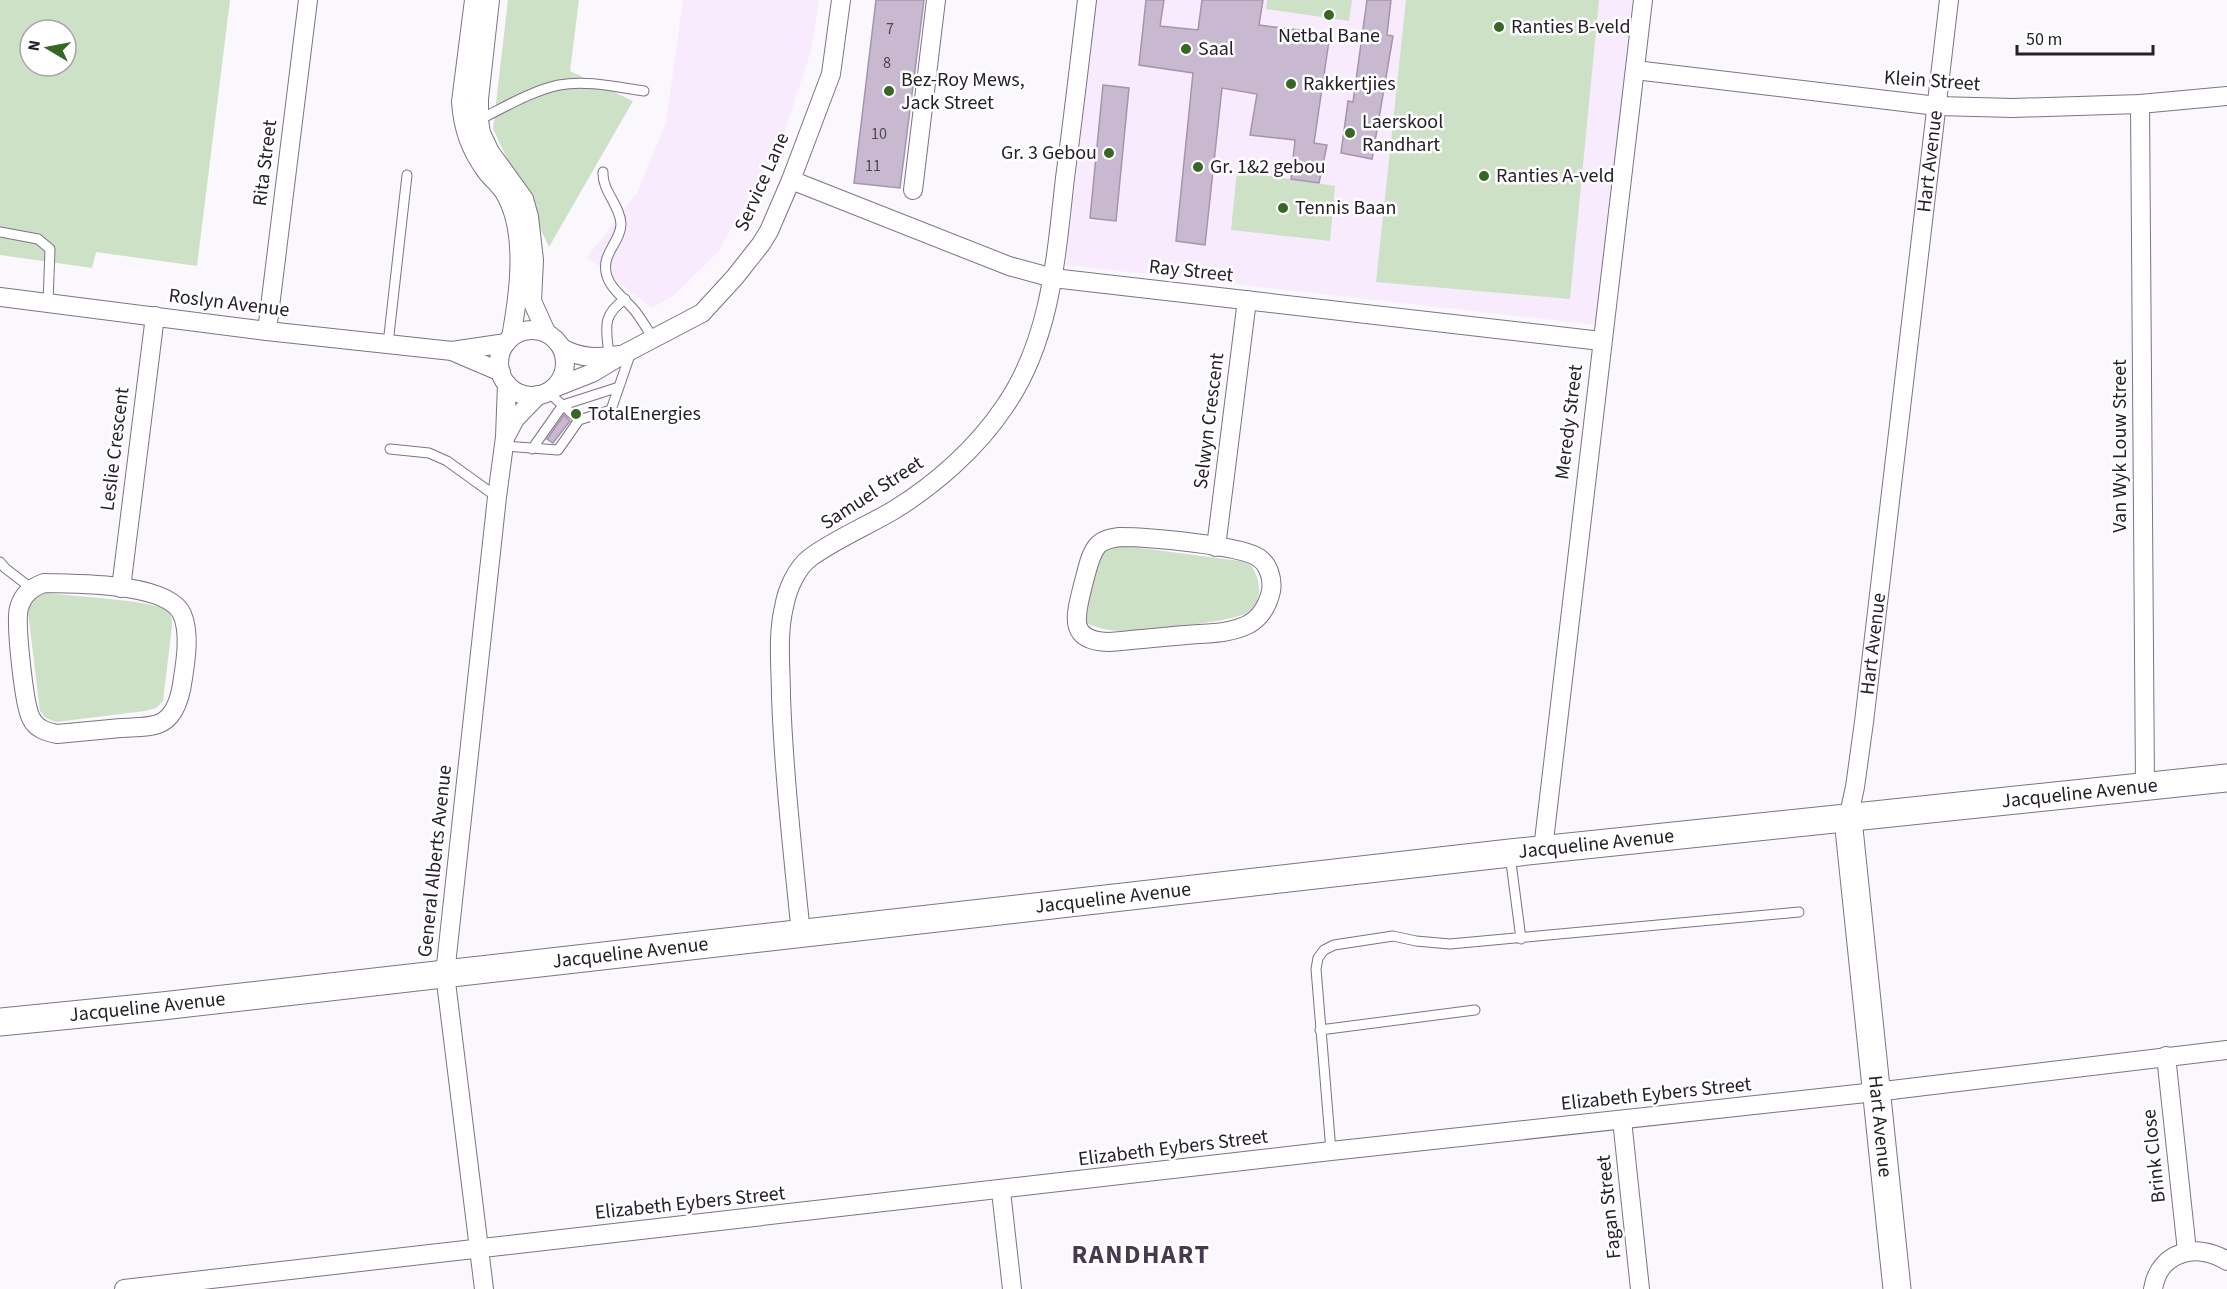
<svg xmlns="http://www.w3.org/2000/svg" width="2227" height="1289" font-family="'Source Sans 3',sans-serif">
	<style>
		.built { fill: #f8ebfd }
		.green { fill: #cce1c5; fill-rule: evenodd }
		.building { fill: #c8b8d0; stroke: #a595ac; stroke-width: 1.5 }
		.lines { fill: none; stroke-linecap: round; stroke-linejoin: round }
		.lane-casing { stroke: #7f7186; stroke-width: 11 }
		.street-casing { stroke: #7f7186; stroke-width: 20 }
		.secondary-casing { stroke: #7f7186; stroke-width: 29 }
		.lane { stroke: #fff; stroke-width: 9 }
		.street { stroke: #fff; stroke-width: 18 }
		.secondary { stroke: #fff; stroke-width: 27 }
		.poi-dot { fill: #386625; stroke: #fff; stroke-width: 2 }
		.labels { text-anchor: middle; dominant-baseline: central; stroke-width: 5; stroke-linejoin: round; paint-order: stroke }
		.number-label { font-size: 16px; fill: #4e4653 }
		.poi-label { font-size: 20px; fill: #262029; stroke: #fff; text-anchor: start }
		.street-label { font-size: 20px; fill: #262029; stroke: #fff }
		.district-label { font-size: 26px; font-weight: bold; letter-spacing: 1.5px; fill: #483a4e; stroke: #fff }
	</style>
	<rect width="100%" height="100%" fill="#fbf8fd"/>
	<path class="built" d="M 683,0 L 819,0 L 811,51 L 782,139 L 718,252 L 673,296 L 652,308 L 587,257 L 637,193 L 666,123 Z
		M 1096,0 L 1633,0 L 1596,325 L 1066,265 Z"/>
	<path class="green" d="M 0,0 L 230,0 L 197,266 L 96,252 L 92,268 L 0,255 ZM 30,30 L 66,30 L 66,66 L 30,66 Z
		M 508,0 L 579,0 L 570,71 L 633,101 L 549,247 L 493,129 Z
		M 1267,0 L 1352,0 L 1349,21 L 1266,9 Z
		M 1406,0 L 1599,0 L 1570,299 L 1376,282 Z
		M 1237,171 L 1335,186 L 1330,241 L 1231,230 Z
		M 1111,547 L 1133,547 L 1240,561 L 1251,565 C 1260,578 1264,599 1249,611 C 1236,623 1143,630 1122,631 C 1109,631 1098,628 1086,623 L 1082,614 L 1100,555 Z
		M 46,593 C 68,596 153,600 166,610 C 172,614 172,620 172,626 L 163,701 L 156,708 L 145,711 L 56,722 L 46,718 L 40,711 L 28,612 L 31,601 Z"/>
	<path class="building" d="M 876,0 L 924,0 L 900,188 L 854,183 Z
		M 1146,0 L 1164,0 L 1160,26 L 1198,30 L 1202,0 L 1263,0 L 1259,25 L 1330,34 L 1314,143 L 1327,145 L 1319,183 L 1291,179 L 1295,140 L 1250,135 L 1257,94 L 1222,88 L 1205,245 L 1176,241 L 1193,73 L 1139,65 Z
		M 1367,0 L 1391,0 L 1387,35 L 1393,36 L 1372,159 L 1341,153 L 1348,101 L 1353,102 Z
		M 1103,85 L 1129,88 L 1116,221 L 1090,218 Z
		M 564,415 L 570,421 L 553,443 L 547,439 Z"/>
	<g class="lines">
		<g class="lane-casing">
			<path id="lane" d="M 477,121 C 503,108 531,91 559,85 C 587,80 616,87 644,91
				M 603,172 C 602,191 620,205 621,224 C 621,238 608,249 606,262 C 602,284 623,296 635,311 C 642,320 647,329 653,338
				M 0,232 L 38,239 L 50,249 L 48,303
				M 388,344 L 407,175
				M 609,357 C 607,329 600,317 625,299
				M 548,392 L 579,420
				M 504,446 L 558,450 L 579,420 L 611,410 L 631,352
				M 390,449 L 429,453 L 447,461 L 497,497
				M 532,449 L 563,405 L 619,387
				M 0,562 L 5,568 L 31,588
				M 1510,855 L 1521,939
				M 1320,1030 L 1475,1010
				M 1331,1151 L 1316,969 L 1318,958 L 1324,950 L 1334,945 L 1393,936 L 1416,941 L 1450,944 L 1799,912"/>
		</g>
		<g class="street-casing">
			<g id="street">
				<path d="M 474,0 L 461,102 C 463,129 470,149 486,171 C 491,178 499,184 504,192 C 528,231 519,294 511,337"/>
				<path d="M 490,0 L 479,99 L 479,120 L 481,133 L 490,152 L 524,199 L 529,217 L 534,260 L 532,301 L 546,332"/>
				<path d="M 1635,70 L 1937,106 L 2013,108 L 2140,104 L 2227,96"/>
				<path d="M 2140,104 L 2145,787"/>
				<path d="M 791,180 L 1009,266 L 1053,278 L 1601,341"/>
				<path d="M 913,190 L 936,0"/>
				<path d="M 0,297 L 267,331 L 452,351 L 506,343"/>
				<circle cx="532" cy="363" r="33"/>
				<path d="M 267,331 L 308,0"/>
				<path d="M 562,348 C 581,359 599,358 620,355"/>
				<path d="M 454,352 L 501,372"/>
				<path d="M 554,388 L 592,373 L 622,355 L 702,313 L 735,277 L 761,244 L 769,231 L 791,180 L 831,74 L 841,0"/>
				<path d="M 506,436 L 515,419 L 538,395"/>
				<path d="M 1120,537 C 1146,537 1241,545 1259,558 C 1269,565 1273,580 1271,591 C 1268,604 1261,617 1249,624 C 1230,634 1207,633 1186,635 C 1160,637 1134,640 1109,642 C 1066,641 1076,614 1083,585 C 1087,572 1089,555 1098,545 C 1104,539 1112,538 1120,537 Z"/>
				<path d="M 1216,547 L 1247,300"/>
				<path d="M 44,583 C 75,584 167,582 182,614 C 190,632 186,659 183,678 C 181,694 176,718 158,724 C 147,728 133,727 121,728 C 100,730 79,732 57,734 C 47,732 36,729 31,718 C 24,705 15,622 19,608 C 23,594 31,588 44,583 Z"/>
				<path d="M 121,588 L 155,316"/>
				<path id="s1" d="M 1848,819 L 1855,787 L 1864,722 L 1949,0"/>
				<path d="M 1543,849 L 1643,0"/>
				<path d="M 801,934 C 793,855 784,776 781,697 C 781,668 777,636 784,607 C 787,590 796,568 811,557 C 836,539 867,526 894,510 C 936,484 977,448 1005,406 C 1051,339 1056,257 1065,178 C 1073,119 1080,59 1087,0"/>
				<path d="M 2166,1056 L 2187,1251"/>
				<path d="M 1622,1120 L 1640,1289"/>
				<path d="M 1001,1191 L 1012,1289"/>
				<path d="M 124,1289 L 1331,1151 L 1875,1092 L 2227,1050"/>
				<path d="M 484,1289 L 445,974 L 497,497 L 505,437 L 507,384"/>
				<path d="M 2153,1289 C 2159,1251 2198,1242 2227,1261"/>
			</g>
		</g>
		<g class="secondary-casing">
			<g id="secondary">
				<path id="s2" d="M 1848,819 L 1897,1289"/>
				<path id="s3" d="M 0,1022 L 162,1006 L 1510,853 L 2227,778"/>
			</g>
		</g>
		<use href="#lane" class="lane"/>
		<use href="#street" class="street"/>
		<use href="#secondary" class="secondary"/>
	</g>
	<g class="poi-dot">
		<circle cx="1329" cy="15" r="6"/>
		<circle cx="1499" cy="27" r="6"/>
		<circle cx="1186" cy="49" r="6"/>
		<circle cx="1291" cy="84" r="6"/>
		<circle cx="889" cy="91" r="6"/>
		<circle cx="1350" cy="133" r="6"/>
		<circle cx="1109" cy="153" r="6"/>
		<circle cx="1198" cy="167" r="6"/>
		<circle cx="1484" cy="176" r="6"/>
		<circle cx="1283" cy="208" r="6"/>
		<circle cx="576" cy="414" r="6"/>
	</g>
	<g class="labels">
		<g class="number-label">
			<text x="890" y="29">7</text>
			<text x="887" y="63">8</text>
			<text x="879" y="134">10</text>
			<text x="873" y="166">11</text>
		</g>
		<g class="poi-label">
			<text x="1511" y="27">Ranties B-veld</text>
			<text x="1329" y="36" text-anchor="middle">Netbal Bane</text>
			<text x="1198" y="49">Saal</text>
			<text x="901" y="80">Bez-Roy Mews,<tspan x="901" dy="23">Jack Street</tspan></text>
			<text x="1303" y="84">Rakkertjies</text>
			<text x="1362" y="122">Laerskool<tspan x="1362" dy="23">Randhart</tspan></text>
			<text x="1097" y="153" text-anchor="end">Gr. 3 Gebou</text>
			<text x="1210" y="167">Gr. 1&amp;2 gebou</text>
			<text x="1496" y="176">Ranties A-veld</text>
			<text x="1295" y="208">Tennis Baan</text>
			<text x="588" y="414">TotalEnergies</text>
		</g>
		<g class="street-label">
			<text transform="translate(1932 81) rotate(4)">Klein Street</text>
			<text stroke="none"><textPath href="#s1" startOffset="663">Hart Avenue</textPath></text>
			<text transform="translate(265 163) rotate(-83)">Rita Street</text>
			<text transform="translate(762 182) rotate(-66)">Service Lane</text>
			<text transform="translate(1191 271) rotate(6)">Ray Street</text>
			<text transform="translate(229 303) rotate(7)">Roslyn Avenue</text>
			<text transform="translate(1209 421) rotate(-83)">Selwyn Crescent</text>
			<text transform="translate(1569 422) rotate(-83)">Meredy Street</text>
			<text transform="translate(2120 446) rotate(-90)">Van Wyk Louw Street</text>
			<text transform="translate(115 449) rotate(-83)">Leslie Crescent</text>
			<text transform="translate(872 493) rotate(-33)">Samuel Street</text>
			<text stroke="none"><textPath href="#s1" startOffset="177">Hart Avenue</textPath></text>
			<text stroke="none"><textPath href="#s3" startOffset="2092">Jacqueline Avenue</textPath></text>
			<text stroke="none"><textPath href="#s3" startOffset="1606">Jacqueline Avenue</textPath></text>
			<text transform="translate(435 861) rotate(-84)">General Alberts Avenue</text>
			<text stroke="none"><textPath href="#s3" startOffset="1120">Jacqueline Avenue</textPath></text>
			<text stroke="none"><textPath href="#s3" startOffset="634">Jacqueline Avenue</textPath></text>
			<text stroke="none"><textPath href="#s3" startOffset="148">Jacqueline Avenue</textPath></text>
			<text transform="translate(1656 1094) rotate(-6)">Elizabeth Eybers Street</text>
			<text stroke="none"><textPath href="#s2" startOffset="309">Hart Avenue</textPath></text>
			<text transform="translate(1173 1148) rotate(-7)">Elizabeth Eybers Street</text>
			<text transform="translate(2154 1156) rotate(-96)">Brink Close</text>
			<text transform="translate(690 1203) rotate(-6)">Elizabeth Eybers Street</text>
			<text transform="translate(1609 1207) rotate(-96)">Fagan Street</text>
		</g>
		<g class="district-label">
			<text x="1141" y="1254">RANDHART</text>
		</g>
	</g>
	<g transform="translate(48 48) rotate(280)"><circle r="28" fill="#ffffff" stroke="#a8a6a9" stroke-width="1.5"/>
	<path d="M0-4.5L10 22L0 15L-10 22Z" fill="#386625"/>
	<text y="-9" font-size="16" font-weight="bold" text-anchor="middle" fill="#262029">N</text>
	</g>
	<path d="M2017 45v9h136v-9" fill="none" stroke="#262029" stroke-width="3"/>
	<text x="2026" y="45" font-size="18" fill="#262029" stroke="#ffffff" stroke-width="4.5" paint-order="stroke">50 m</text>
</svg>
